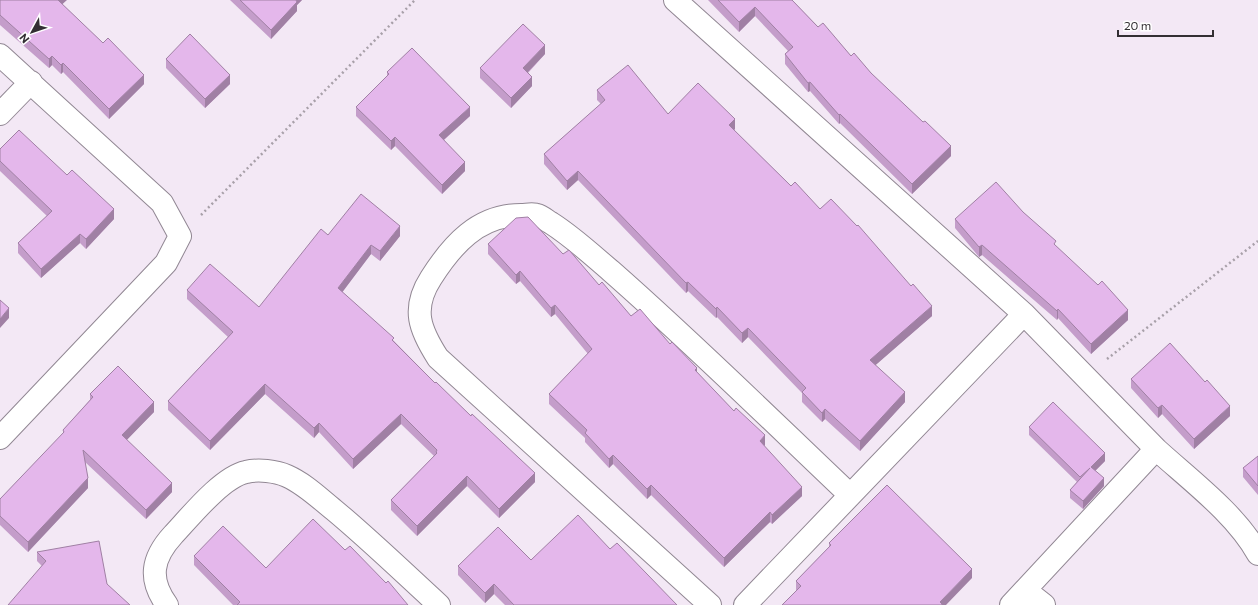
<svg xmlns="http://www.w3.org/2000/svg" width="1258" height="605" font-family="Commissioner,sans-serif">
	<style>
		.lines { fill: none; stroke-linecap: round; stroke-linejoin: round }
		.minor-casing { stroke: #918793; stroke-width: 24 }
		.path { stroke: #a8a0a9; stroke-width: 2.5; stroke-dasharray: 2 3; stroke-linecap: butt }
		.minor { stroke: #fff; stroke-width: 22 }
		.wall { fill: #c49dca }
		.shaded-wall { fill: #a080a4 }
		.building { fill: #e4b7eb; stroke: #a080a4 }
	</style>
	<rect width="100%" height="100%" fill="#f3e8f5"/>
	<g class="lines">
		<g class="minor-casing">
			<path id="minor" d="M 675,0 L 1024,314 L 1156,449 L 1011,605
				M 0,55 L 162,203 L 180,236 L 166,263 L 0,438
				M 0,114 L 31,82
				M 1156,449 C 1190,480 1236,514 1258,554
				M 1025,590 L 1044,605
				M 167,605 C 148,579 152,558 173,535 C 190,517 222,477 246,472 C 258,469 276,471 287,476 C 305,484 319,498 334,510 C 370,540 404,573 439,605
				M 710,605 L 438,358 C 420,330 411,309 431,278 C 452,245 478,215 521,215 C 526,215 533,213 537,215 C 542,216 547,221 551,223 C 573,237 591,254 611,271 C 693,343 771,420 850,495
				M 745,605 L 1024,314"/>
		</g>
		<path class="path" d="M 201,215 L 415,0
			M 1107,359 L 1258,241"/>
		<use href="#minor" class="minor"/>
	</g>
	<path class="wall" d="M 0,0 L 62,4 L 144,84 L 109,119 L 63,72 L 61,74 L 52,65 L 49,68 L 0,25 Z
		M 230,0 L 302,0 L 297,5 L 297,11 L 271,39 Z
		M 708,0 L 792,0 L 818,27 L 871,73 L 951,156 L 912,194 L 840,123 L 839,124 L 810,91 L 808,92 L 785,64 L 785,54 L 788,51 L 755,16 L 739,32 Z
		M 545,54 L 528,73 L 532,86 L 511,108 L 480,78 L 480,68 Z
		M 166,59 L 230,84 L 205,108 L 166,68 Z
		M 387,72 L 470,116 L 444,140 L 465,171 L 442,194 L 395,146 L 391,150 L 356,116 L 356,107 L 387,76 Z
		M 597,90 L 668,114 L 735,129 L 734,130 L 791,186 L 820,209 L 932,316 L 875,365 L 905,402 L 860,451 L 825,419 L 822,422 L 802,402 L 802,393 L 748,337 L 742,343 L 717,317 L 716,318 L 688,291 L 686,293 L 578,180 L 567,190 L 544,164 L 544,154 L 601,104 L 597,100 Z
		M 0,149 L 67,175 L 114,219 L 86,249 L 80,243 L 41,278 L 18,253 L 18,243 L 47,216 L 0,171 Z
		M 1023,212 L 1128,320 L 1091,354 L 1058,318 L 1057,320 L 982,255 L 979,257 L 955,228 L 955,219 Z
		M 328,235 L 400,236 L 380,261 L 371,254 L 342,292 L 394,341 L 435,383 L 535,482 L 499,518 L 467,486 L 417,536 L 391,510 L 391,500 L 434,456 L 401,424 L 353,469 L 319,432 L 314,438 L 265,394 L 210,450 L 168,410 L 168,401 L 228,337 L 187,299 L 187,290 L 259,307 Z
		M 488,244 L 563,254 L 599,285 L 631,316 L 670,344 L 765,445 L 764,446 L 802,496 L 772,524 L 770,522 L 724,567 L 651,495 L 647,499 L 613,464 L 609,468 L 585,442 L 585,438 L 549,404 L 549,394 L 588,354 L 555,314 L 551,317 L 520,281 L 516,284 L 488,254 Z
		M 1131,379 L 1230,416 L 1194,449 L 1162,414 L 1158,418 L 1131,388 Z
		M 90,394 L 154,412 L 126,440 L 172,492 L 146,519 L 85,462 L 88,488 L 28,552 L 0,525 L 0,499 L 63,434 L 63,430 L 90,400 Z
		M 1029,427 L 1105,461 L 1095,471 L 1104,486 L 1083,509 L 1070,498 L 1070,490 L 1077,482 L 1029,435 Z
		M 1258,456 L 1258,495 L 1243,477 L 1243,468 Z
		M 829,543 L 972,578 L 796,590 L 796,581 L 829,547 Z
		M 610,549 L 677,605 L 505,605 L 494,594 L 485,603 L 458,575 L 458,566 L 531,560 Z
		M 345,550 L 408,605 L 233,605 L 194,565 L 194,556 L 266,568 Z
		M 37,552 L 107,584 L 42,566 L 37,561 Z"/>
	<path class="shaded-wall" d="M 57,0 L 67,0 L 57,9 Z
		M 294,0 L 302,0 L 297,5 L 297,11 L 271,39 L 271,30 Z
		M 755,7 L 755,16 L 739,32 L 739,22 Z
		M 545,45 L 545,54 L 523,77 L 523,68 Z
		M 52,56 L 52,65 L 49,68 L 49,59 Z
		M 63,63 L 63,72 L 61,74 L 61,65 Z
		M 144,75 L 144,84 L 109,119 L 109,109 Z
		M 230,75 L 230,84 L 205,108 L 205,99 Z
		M 532,77 L 532,86 L 511,108 L 511,98 Z
		M 810,82 L 810,91 L 808,92 L 808,83 Z
		M 470,107 L 470,116 L 439,144 L 439,135 Z
		M 840,114 L 840,123 L 839,124 L 839,115 Z
		M 735,119 L 735,129 L 729,135 L 729,125 Z
		M 395,137 L 395,146 L 391,150 L 391,141 Z
		M 951,146 L 951,156 L 912,194 L 912,184 Z
		M 465,162 L 465,171 L 442,194 L 442,185 Z
		M 578,171 L 578,180 L 567,190 L 567,181 Z
		M 114,209 L 114,219 L 86,249 L 86,239 Z
		M 400,226 L 400,236 L 380,261 L 380,251 Z
		M 80,234 L 80,243 L 41,278 L 41,269 Z
		M 371,245 L 371,254 L 338,298 L 338,288 Z
		M 982,245 L 982,255 L 979,257 L 979,247 Z
		M 520,271 L 520,281 L 516,284 L 516,275 Z
		M 688,282 L 688,291 L 686,293 L 686,283 Z
		M 555,305 L 555,314 L 551,317 L 551,308 Z
		M 932,306 L 932,316 L 870,370 L 870,360 Z
		M 717,307 L 717,317 L 716,318 L 716,309 Z
		M 9,308 L 9,318 L 0,328 L 0,319 Z
		M 1058,309 L 1058,318 L 1057,320 L 1057,311 Z
		M 1128,310 L 1128,320 L 1091,354 L 1091,344 Z
		M 748,328 L 748,337 L 742,343 L 742,333 Z
		M 697,368 L 697,377 L 695,370 Z
		M 265,384 L 265,394 L 210,450 L 210,441 Z
		M 905,392 L 905,402 L 860,451 L 860,441 Z
		M 154,402 L 154,412 L 122,445 L 122,435 Z
		M 1162,405 L 1162,414 L 1158,418 L 1158,408 Z
		M 1230,406 L 1230,416 L 1194,449 L 1194,439 Z
		M 825,409 L 825,419 L 822,422 L 822,413 Z
		M 401,414 L 401,424 L 353,469 L 353,459 Z
		M 319,423 L 319,432 L 314,438 L 314,428 Z
		M 765,435 L 765,445 L 760,451 L 760,441 Z
		M 1105,453 L 1105,461 L 1091,475 L 1091,467 Z
		M 613,455 L 613,464 L 609,468 L 609,459 Z
		M 535,473 L 535,482 L 499,518 L 499,509 Z
		M 467,476 L 467,486 L 417,536 L 417,526 Z
		M 88,478 L 88,488 L 28,552 L 28,542 Z
		M 1104,478 L 1104,486 L 1083,509 L 1083,501 Z
		M 172,483 L 172,492 L 146,519 L 146,510 Z
		M 651,485 L 651,495 L 647,499 L 647,489 Z
		M 802,487 L 802,496 L 772,524 L 772,515 Z
		M 770,512 L 770,522 L 724,567 L 724,558 Z
		M 972,569 L 972,578 L 946,605 L 940,605 L 940,602 Z
		M 494,584 L 494,594 L 485,603 L 485,593 Z"/>
	<path class="building" d="M 0,0 L 58,0 L 103,43 L 108,38 L 144,75 L 109,109 L 63,63 L 61,65 L 52,56 L 49,59 L 0,15 Z
		M 240,0 L 296,0 L 297,2 L 271,30 Z
		M 718,0 L 792,0 L 818,27 L 823,23 L 851,56 L 854,53 L 871,73 L 923,122 L 925,121 L 951,146 L 912,184 L 840,114 L 839,115 L 810,82 L 808,83 L 785,54 L 793,47 L 755,7 L 739,22 Z
		M 523,24 L 545,45 L 523,68 L 532,77 L 511,98 L 480,68 Z
		M 190,34 L 230,75 L 205,99 L 166,59 Z
		M 412,48 L 470,107 L 439,135 L 465,162 L 442,185 L 395,137 L 391,141 L 356,107 L 389,74 L 387,72 Z
		M 628,65 L 668,114 L 698,83 L 735,119 L 729,125 L 791,186 L 795,182 L 820,209 L 831,199 L 857,226 L 858,225 L 911,286 L 913,284 L 932,306 L 870,360 L 905,392 L 860,441 L 825,409 L 822,413 L 802,392 L 806,388 L 748,328 L 742,333 L 717,307 L 716,309 L 688,282 L 686,283 L 578,171 L 567,181 L 544,154 L 605,100 L 597,90 Z
		M 19,130 L 67,175 L 72,170 L 114,209 L 86,239 L 80,234 L 41,269 L 18,243 L 52,211 L 0,161 L 0,149 Z
		M 996,182 L 1023,212 L 1056,241 L 1054,244 L 1098,285 L 1102,281 L 1128,310 L 1091,344 L 1058,309 L 1057,311 L 982,245 L 979,247 L 955,219 Z
		M 361,194 L 400,226 L 380,251 L 371,245 L 338,288 L 394,338 L 392,340 L 435,383 L 436,382 L 471,416 L 472,414 L 535,473 L 499,509 L 467,476 L 417,526 L 391,500 L 437,453 L 436,452 L 437,450 L 401,414 L 353,459 L 319,423 L 314,428 L 265,384 L 210,441 L 168,401 L 233,332 L 187,290 L 210,264 L 259,307 L 321,229 L 328,235 Z
		M 528,217 L 563,254 L 569,250 L 599,285 L 602,282 L 631,316 L 640,309 L 670,344 L 672,342 L 697,368 L 695,370 L 734,411 L 736,408 L 765,435 L 760,441 L 802,487 L 772,515 L 770,512 L 724,558 L 651,485 L 647,489 L 613,455 L 609,459 L 585,433 L 587,430 L 549,394 L 592,349 L 555,305 L 551,308 L 520,271 L 516,275 L 488,244 L 516,218 Z
		M 0,300 L 9,308 L 0,319 Z
		M 1170,343 L 1205,382 L 1207,380 L 1230,406 L 1194,439 L 1162,405 L 1158,408 L 1131,379 Z
		M 118,366 L 154,402 L 122,435 L 172,483 L 146,510 L 83,450 L 88,478 L 28,542 L 0,516 L 0,499 L 64,432 L 63,430 L 93,397 L 90,394 Z
		M 1053,402 L 1105,453 L 1091,467 L 1104,478 L 1083,501 L 1070,490 L 1090,468 L 1080,477 L 1029,427 Z
		M 1258,456 L 1258,486 L 1243,468 Z
		M 887,485 L 972,569 L 940,602 L 942,604 L 942,605 L 782,605 L 801,586 L 796,581 L 831,545 L 829,543 Z
		M 578,515 L 610,549 L 617,543 L 677,605 L 514,605 L 494,584 L 485,593 L 458,566 L 498,527 L 531,560 Z
		M 313,519 L 345,550 L 350,546 L 386,583 L 388,581 L 408,605 L 237,605 L 240,602 L 194,556 L 223,526 L 266,568 Z
		M 99,541 L 107,584 L 130,605 L 8,605 L 46,561 L 37,552 Z"/>
	<g transform="translate(32 32) rotate(230)" stroke="#ffffff" stroke-width="3" paint-order="stroke">
	<path d="M0-3L7 15L0 10L-7 15Z" fill="#332f33"/>
	<text y="-6" font-size="11" font-weight="bold" text-anchor="middle" fill="#332f33">N</text>
	</g>
	<path d="M1118 30v6h95v-6" fill="none" stroke="#332f33" stroke-width="2"/>
	<text x="1124" y="30" font-size="12" fill="#332f33" stroke="#ffffff" stroke-width="3" paint-order="stroke">20 m</text>
</svg>
